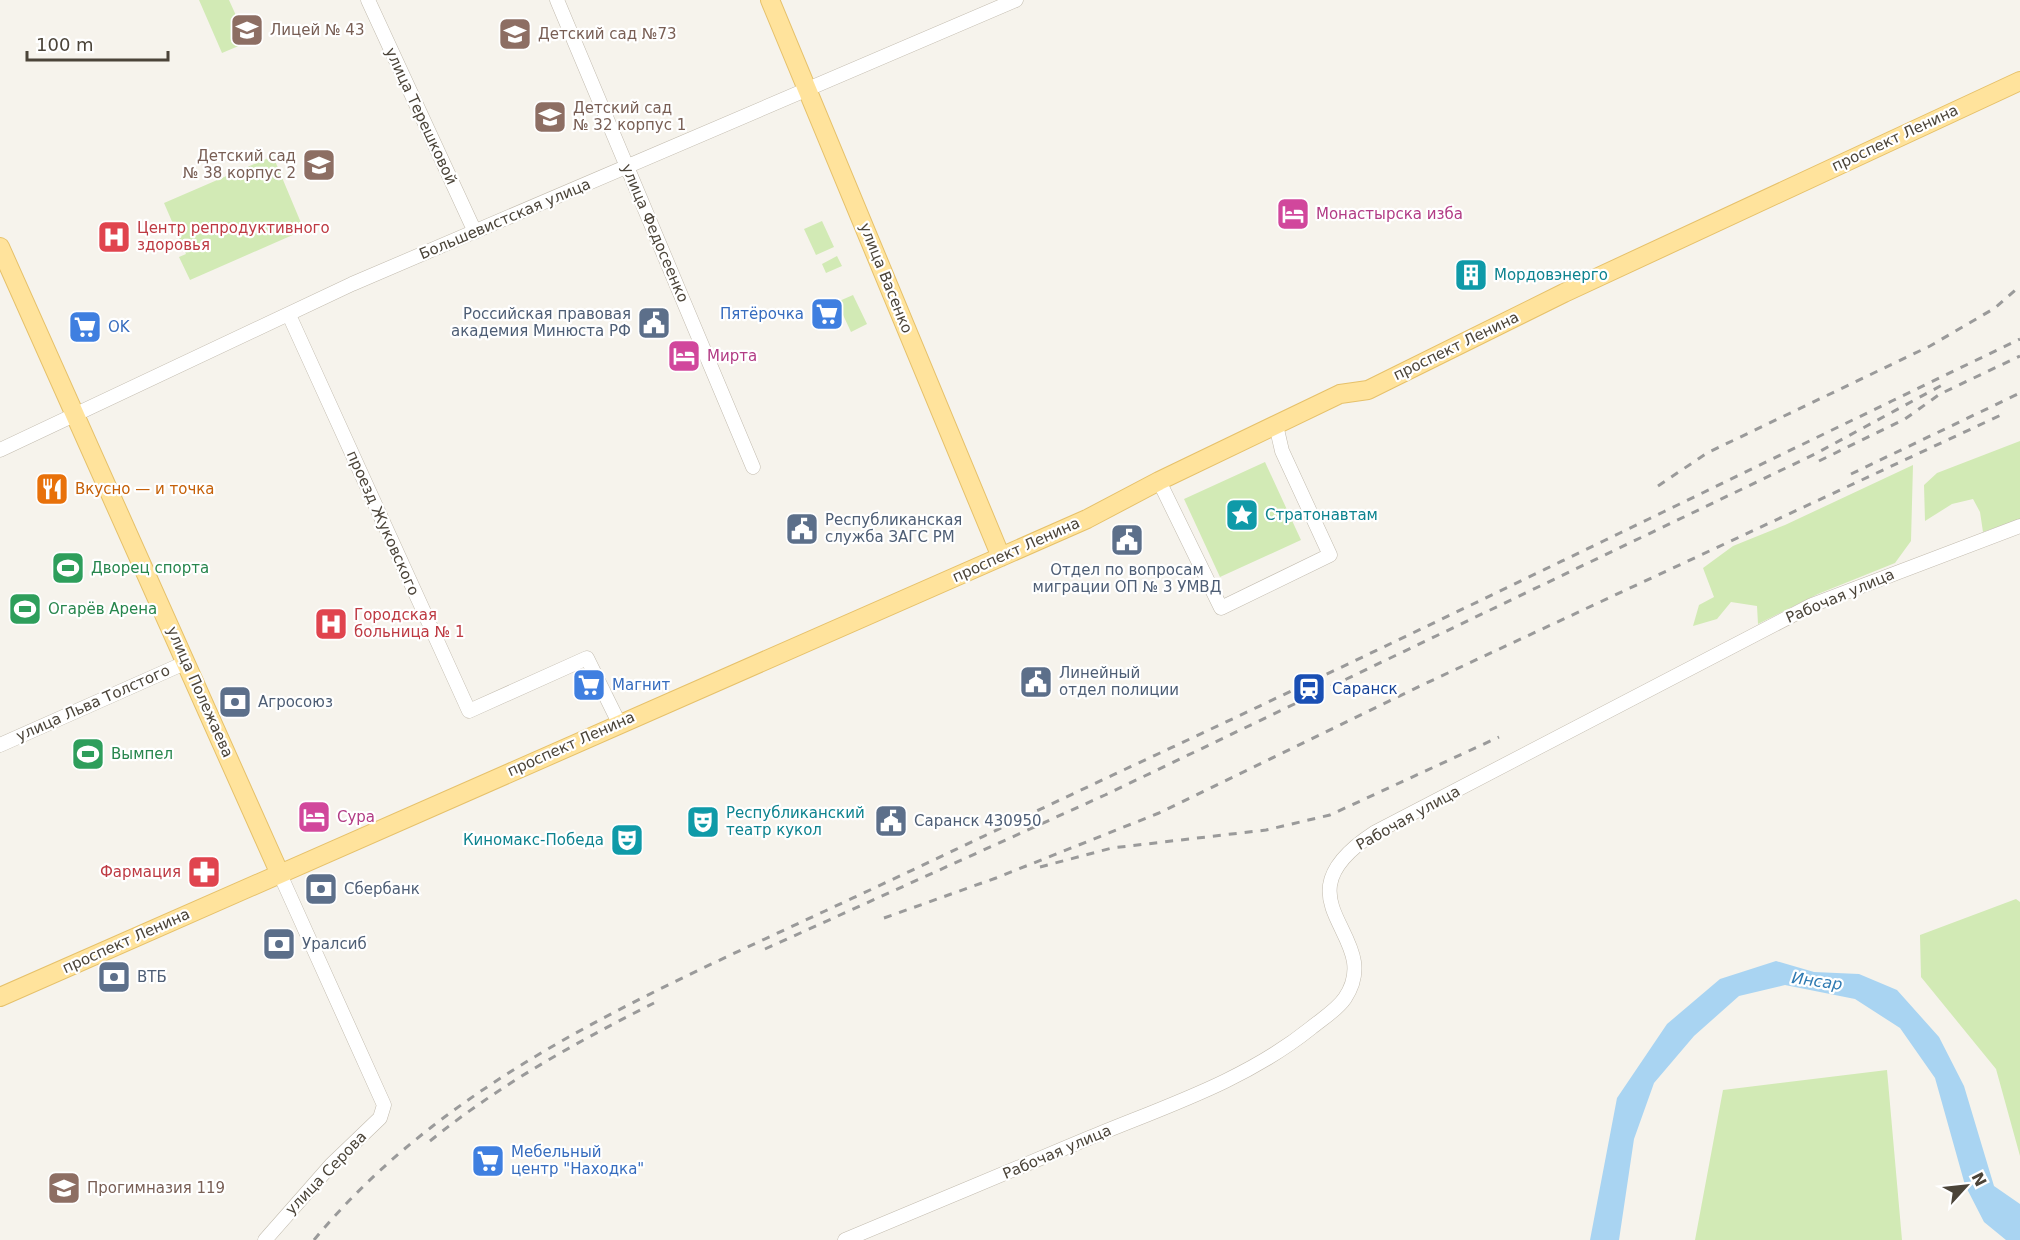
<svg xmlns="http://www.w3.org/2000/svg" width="2020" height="1240" font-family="'DejaVu Sans',sans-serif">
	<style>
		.green { fill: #d2eab5 }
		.water { fill: #a9d4f2 }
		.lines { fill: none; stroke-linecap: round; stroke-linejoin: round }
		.minor-casing { stroke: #c2bbae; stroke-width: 15 }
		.major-casing { stroke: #e6c16a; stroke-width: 20 }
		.minor { stroke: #fff; stroke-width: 14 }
		.major { stroke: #ffe39c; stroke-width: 18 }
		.rail { stroke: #9a9a9a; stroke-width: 3; stroke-dasharray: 8 8; stroke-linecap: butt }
		.labels { text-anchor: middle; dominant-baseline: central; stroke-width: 4.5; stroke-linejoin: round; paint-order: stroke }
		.education-label { font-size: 15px; fill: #785e54; stroke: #fff; text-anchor: start }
		.street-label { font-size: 15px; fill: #4b4439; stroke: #fff }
		.hotel-label { font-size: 15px; fill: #b23c85; stroke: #fff; text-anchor: start }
		.health-label { font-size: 15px; fill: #be3a42; stroke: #fff; text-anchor: start }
		.culture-label { font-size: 15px; fill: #0d838f; stroke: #fff; text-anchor: start }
		.service-label { font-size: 15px; fill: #4e5e75; stroke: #fff; text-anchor: start }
		.shop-label { font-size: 15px; fill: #366cbe; stroke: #fff; text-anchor: start }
		.food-label { font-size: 15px; fill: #c56008; stroke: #fff; text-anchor: start }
		.leisure-label { font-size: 15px; fill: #27864d; stroke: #fff; text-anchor: start }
		.transit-label { font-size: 15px; fill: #164399; stroke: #fff; text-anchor: start }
		.water-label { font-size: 16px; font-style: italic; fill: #2e7ab2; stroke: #fff }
	</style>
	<rect width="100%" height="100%" fill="#f6f3ec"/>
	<path class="green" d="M 199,0 L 229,0 L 248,42 L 222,53 Z
		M 273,156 L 304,230 L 190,280 L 179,257 L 186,254 L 164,203 Z
		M 822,221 L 834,247 L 816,255 L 804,229 Z
		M 837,256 L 842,266 L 826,273 L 822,264 Z
		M 853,295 L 867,324 L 851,332 L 837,302 Z
		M 2020,441 L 2020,519 L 1983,532 L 1980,512 L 1973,499 L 1952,504 L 1925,521 L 1924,485 L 1937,473 Z
		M 1265,462 L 1301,540 L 1220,577 L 1184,499 Z
		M 1913,465 L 1911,541 L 1895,563 L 1818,594 L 1758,624 L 1757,606 L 1731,602 L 1717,619 L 1693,626 L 1699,605 L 1714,597 L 1703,568 L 1733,546 L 1785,525 Z
		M 2016,899 L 2020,902 L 2020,1156 L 1996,1069 L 1921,977 L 1920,935 Z
		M 1887,1070 L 1902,1240 L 1695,1240 L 1723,1090 Z"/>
	<path class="water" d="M 1776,961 L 1814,972 L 1859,974 L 1897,990 L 1939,1037 L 1964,1086 L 1994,1186 L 2020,1204 L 2020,1240 L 2006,1240 L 1984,1222 L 1965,1185 L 1935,1078 L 1900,1028 L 1855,999 L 1785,985 L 1739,996 L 1694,1036 L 1654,1083 L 1634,1139 L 1619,1240 L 1590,1240 L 1617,1098 L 1667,1024 L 1720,979 Z"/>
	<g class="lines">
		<g class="minor-casing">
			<path id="minor" d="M 368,0 L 475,232
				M 557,0 L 753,467
				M 289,315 L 469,711 L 587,658 L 619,723
				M 0,450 L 352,284 L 1016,0
				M 1159,481 L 1221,608 L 1330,555 L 1282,451 L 1276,425
				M 0,745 L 187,662
				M 265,1240 L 331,1165 L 380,1118 L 384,1105 L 279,872
				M 845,1240 C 926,1206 1008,1172 1089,1138 C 1166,1106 1245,1081 1311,1028 C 1322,1019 1337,1010 1345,998 C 1387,935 1270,901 1374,833 L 1812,605 L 2020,526"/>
		</g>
		<g class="major-casing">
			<path id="major" d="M 770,0 L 1001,557
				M 0,247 L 279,872
				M 0,997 L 1087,519 L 1159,481 L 1340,394 L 1368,390 L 1564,293 L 2020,81"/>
		</g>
		<use href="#minor" class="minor"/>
		<use href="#major" class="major"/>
		<path class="rail" d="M 1819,461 L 1905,419 L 1940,394 L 2020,356
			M 1851,474 L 2020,393
			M 1658,486 L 1707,453 L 1930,346 L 1995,308 L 2020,286
			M 1040,867 L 1112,848 L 1266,830 L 1330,815 L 1499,737
			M 884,918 L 996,878 L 1159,813 L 1420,686 L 2001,415
			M 765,949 L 1105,795 L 1815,454 L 1944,384
			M 430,1141 C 499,1085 575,1043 654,1003
			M 314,1240 C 446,1080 641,997 825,911 C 937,859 1048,805 1160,753 C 1448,618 1734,477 2020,339"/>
	</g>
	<defs>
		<g id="school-square" transform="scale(1.725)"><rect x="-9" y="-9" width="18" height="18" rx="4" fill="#8d6e63" stroke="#fff"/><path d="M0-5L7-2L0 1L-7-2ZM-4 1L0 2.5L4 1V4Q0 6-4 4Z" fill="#fff"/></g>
		<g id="hotel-square" transform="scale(1.725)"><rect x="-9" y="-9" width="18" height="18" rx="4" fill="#d1479c" stroke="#fff"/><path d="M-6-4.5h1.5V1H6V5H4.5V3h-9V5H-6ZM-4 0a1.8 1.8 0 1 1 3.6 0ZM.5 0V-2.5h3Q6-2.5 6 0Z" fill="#fff"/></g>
		<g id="hospital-square" transform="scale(1.725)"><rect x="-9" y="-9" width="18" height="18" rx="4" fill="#e0444e" stroke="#fff"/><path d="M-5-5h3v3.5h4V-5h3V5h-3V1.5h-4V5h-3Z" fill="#fff"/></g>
		<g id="building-square" transform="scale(1.725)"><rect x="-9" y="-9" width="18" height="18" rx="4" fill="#0f9aa8" stroke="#fff"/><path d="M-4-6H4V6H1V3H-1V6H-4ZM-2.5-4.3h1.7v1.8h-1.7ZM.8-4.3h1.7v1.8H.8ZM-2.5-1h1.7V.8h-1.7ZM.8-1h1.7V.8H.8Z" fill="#fff"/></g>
		<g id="supermarket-square" transform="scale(1.725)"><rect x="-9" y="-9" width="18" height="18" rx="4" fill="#3f7fe0" stroke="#fff"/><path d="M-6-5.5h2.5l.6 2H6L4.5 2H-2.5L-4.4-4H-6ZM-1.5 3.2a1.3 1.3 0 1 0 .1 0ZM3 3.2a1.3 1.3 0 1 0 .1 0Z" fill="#fff"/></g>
		<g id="civic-square" transform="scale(1.725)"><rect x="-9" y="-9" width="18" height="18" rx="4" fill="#5c6f8a" stroke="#fff"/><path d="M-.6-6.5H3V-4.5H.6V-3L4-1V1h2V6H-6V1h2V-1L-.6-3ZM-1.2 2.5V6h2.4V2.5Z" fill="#fff"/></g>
		<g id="restaurant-square" transform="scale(1.725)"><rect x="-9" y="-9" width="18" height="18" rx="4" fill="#e8710a" stroke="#fff"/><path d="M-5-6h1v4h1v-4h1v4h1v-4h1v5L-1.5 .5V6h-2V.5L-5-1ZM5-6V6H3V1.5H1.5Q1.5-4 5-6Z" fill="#fff"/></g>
		<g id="sight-square" transform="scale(1.725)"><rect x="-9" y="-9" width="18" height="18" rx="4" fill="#0f9aa8" stroke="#fff"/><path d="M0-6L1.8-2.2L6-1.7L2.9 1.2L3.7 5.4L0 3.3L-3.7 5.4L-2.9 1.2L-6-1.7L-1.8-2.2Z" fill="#fff"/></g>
		<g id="stadium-square" transform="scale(1.725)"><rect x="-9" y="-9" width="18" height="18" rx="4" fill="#2e9e5b" stroke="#fff"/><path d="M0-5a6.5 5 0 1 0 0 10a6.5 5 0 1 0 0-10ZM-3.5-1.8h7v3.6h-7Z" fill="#fff"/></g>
		<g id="station-square" transform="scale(1.725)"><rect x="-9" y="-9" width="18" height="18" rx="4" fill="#1a4fb4" stroke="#fff"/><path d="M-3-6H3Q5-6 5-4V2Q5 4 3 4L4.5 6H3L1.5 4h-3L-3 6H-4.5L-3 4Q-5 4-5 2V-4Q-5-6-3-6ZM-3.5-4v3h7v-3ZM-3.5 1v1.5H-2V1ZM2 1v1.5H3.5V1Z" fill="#fff"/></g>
		<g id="bank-square" transform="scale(1.725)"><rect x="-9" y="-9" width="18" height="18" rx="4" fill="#5c6f8a" stroke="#fff"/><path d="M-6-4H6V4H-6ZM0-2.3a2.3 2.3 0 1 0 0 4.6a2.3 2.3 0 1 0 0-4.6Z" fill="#fff"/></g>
		<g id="theatre-square" transform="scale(1.725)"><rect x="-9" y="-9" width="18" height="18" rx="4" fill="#0f9aa8" stroke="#fff"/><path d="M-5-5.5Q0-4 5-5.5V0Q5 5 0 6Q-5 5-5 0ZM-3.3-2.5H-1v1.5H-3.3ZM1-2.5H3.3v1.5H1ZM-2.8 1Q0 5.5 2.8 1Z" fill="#fff"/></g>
		<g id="pharmacy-square" transform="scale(1.725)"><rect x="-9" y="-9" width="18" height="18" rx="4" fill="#e0444e" stroke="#fff"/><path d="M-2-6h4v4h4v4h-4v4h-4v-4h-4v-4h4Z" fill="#fff"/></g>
	</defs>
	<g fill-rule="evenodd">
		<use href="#school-square" x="247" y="30"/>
		<use href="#school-square" x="515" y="34"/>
		<use href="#school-square" x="550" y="117"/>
		<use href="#school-square" x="319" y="165"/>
		<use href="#hotel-square" x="1293" y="214"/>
		<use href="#hospital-square" x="114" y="237"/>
		<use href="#building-square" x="1471" y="275"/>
		<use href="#supermarket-square" x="827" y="314"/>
		<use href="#civic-square" x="654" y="323"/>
		<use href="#supermarket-square" x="85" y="327"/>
		<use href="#hotel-square" x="684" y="356"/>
		<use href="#restaurant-square" x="52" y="489"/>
		<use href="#sight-square" x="1242" y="515"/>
		<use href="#civic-square" x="802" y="529"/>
		<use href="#civic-square" x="1127" y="540"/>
		<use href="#stadium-square" x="68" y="568"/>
		<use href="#stadium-square" x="25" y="609"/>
		<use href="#hospital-square" x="331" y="624"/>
		<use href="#civic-square" x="1036" y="682"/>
		<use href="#supermarket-square" x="589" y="685"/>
		<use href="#station-square" x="1309" y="689"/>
		<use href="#bank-square" x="235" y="702"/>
		<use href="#stadium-square" x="88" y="754"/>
		<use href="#hotel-square" x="314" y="817"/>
		<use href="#civic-square" x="891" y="821"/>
		<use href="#theatre-square" x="703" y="822"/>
		<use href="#theatre-square" x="627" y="840"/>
		<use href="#pharmacy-square" x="204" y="872"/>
		<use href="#bank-square" x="321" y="889"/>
		<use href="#bank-square" x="279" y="944"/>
		<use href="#bank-square" x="114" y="977"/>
		<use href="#supermarket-square" x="488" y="1161"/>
		<use href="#school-square" x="64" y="1188"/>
	</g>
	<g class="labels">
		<g class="education-label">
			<text x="270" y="30">Лицей № 43</text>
			<text x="538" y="34">Детский сад №73</text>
			<text x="573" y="108">Детский сад<tspan x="573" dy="17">№ 32 корпус 1</tspan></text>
			<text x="296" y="156" text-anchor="end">Детский сад<tspan x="296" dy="17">№ 38 корпус 2</tspan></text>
			<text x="87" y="1188">Прогимназия 119</text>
		</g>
		<g class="street-label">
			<text transform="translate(421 116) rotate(65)">улица Терешковой</text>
			<text transform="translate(1895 138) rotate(-25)">проспект Ленина</text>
			<text transform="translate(505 219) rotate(-23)">Большевистская улица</text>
			<text transform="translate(655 233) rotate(67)">улица Федосеенко</text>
			<text transform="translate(886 278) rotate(68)">улица Васенко</text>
			<text transform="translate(1456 346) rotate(-26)">проспект Ленина</text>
			<text transform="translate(383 523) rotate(66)">проезд Жуковского</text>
			<text transform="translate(1016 550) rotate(-24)">проспект Ленина</text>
			<text transform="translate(1840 596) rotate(-23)">Рабочая улица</text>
			<text transform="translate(200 692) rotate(66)">улица Полежаева</text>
			<text transform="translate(93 703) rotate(-24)">улица Льва Толстого</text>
			<text transform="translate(571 744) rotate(-24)">проспект Ленина</text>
			<text transform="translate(1408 818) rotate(-29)">Рабочая улица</text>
			<text transform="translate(126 941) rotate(-24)">проспект Ленина</text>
			<text transform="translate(1057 1152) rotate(-23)">Рабочая улица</text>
			<text transform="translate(326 1173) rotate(-46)">улица Серова</text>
		</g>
		<g class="hotel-label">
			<text x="1316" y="214">Монастырска изба</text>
			<text x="707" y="356">Мирта</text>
			<text x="337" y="817">Сура</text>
		</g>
		<g class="health-label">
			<text x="137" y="228">Центр репродуктивного<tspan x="137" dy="17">здоровья</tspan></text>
			<text x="354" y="615">Городская<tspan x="354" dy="17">больница № 1</tspan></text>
			<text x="181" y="872" text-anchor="end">Фармация</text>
		</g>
		<g class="culture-label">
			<text x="1494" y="275">Мордовэнерго</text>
			<text x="1265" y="515">Стратонавтам</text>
			<text x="726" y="813">Республиканский<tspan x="726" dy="17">театр кукол</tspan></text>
			<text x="604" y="840" text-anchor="end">Киномакс-Победа</text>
		</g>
		<g class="service-label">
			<text x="631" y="314" text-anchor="end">Российская правовая<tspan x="631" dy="17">академия Минюста РФ</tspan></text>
			<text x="825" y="520">Республиканская<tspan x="825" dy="17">служба ЗАГС РМ</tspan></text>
			<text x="1127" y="570" text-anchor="middle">Отдел по вопросам<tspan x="1127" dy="17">миграции ОП № 3 УМВД</tspan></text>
			<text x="1059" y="673">Линейный<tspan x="1059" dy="17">отдел полиции</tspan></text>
			<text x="258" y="702">Агросоюз</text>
			<text x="914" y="821">Саранск 430950</text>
			<text x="344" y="889">Сбербанк</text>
			<text x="302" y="944">Уралсиб</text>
			<text x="137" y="977">ВТБ</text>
		</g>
		<g class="shop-label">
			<text x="804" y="314" text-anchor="end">Пятёрочка</text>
			<text x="108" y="327">OK</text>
			<text x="612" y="685">Магнит</text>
			<text x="511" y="1152">Мебельный<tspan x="511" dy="17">центр "Находка"</tspan></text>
		</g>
		<g class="food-label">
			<text x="75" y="489">Вкусно — и точка</text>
		</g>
		<g class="leisure-label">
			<text x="91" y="568">Дворец cпорта</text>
			<text x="48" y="609">Огарёв Арена</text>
			<text x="111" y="754">Вымпел</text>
		</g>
		<g class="transit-label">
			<text x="1332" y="689">Саранск</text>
		</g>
		<g class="water-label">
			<text transform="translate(1817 981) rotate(8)">Инсар</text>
		</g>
	</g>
	<g transform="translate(1966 1186) rotate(63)" stroke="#ffffff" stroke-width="4.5" paint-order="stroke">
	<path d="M0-4.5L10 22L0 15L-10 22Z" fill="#4b4439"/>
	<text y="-9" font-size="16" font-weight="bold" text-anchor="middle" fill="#4b4439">N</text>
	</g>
	<path d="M27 51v9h141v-9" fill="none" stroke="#4b4439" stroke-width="3"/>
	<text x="36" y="51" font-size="18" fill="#4b4439" stroke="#ffffff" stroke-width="4.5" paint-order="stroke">100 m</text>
</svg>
